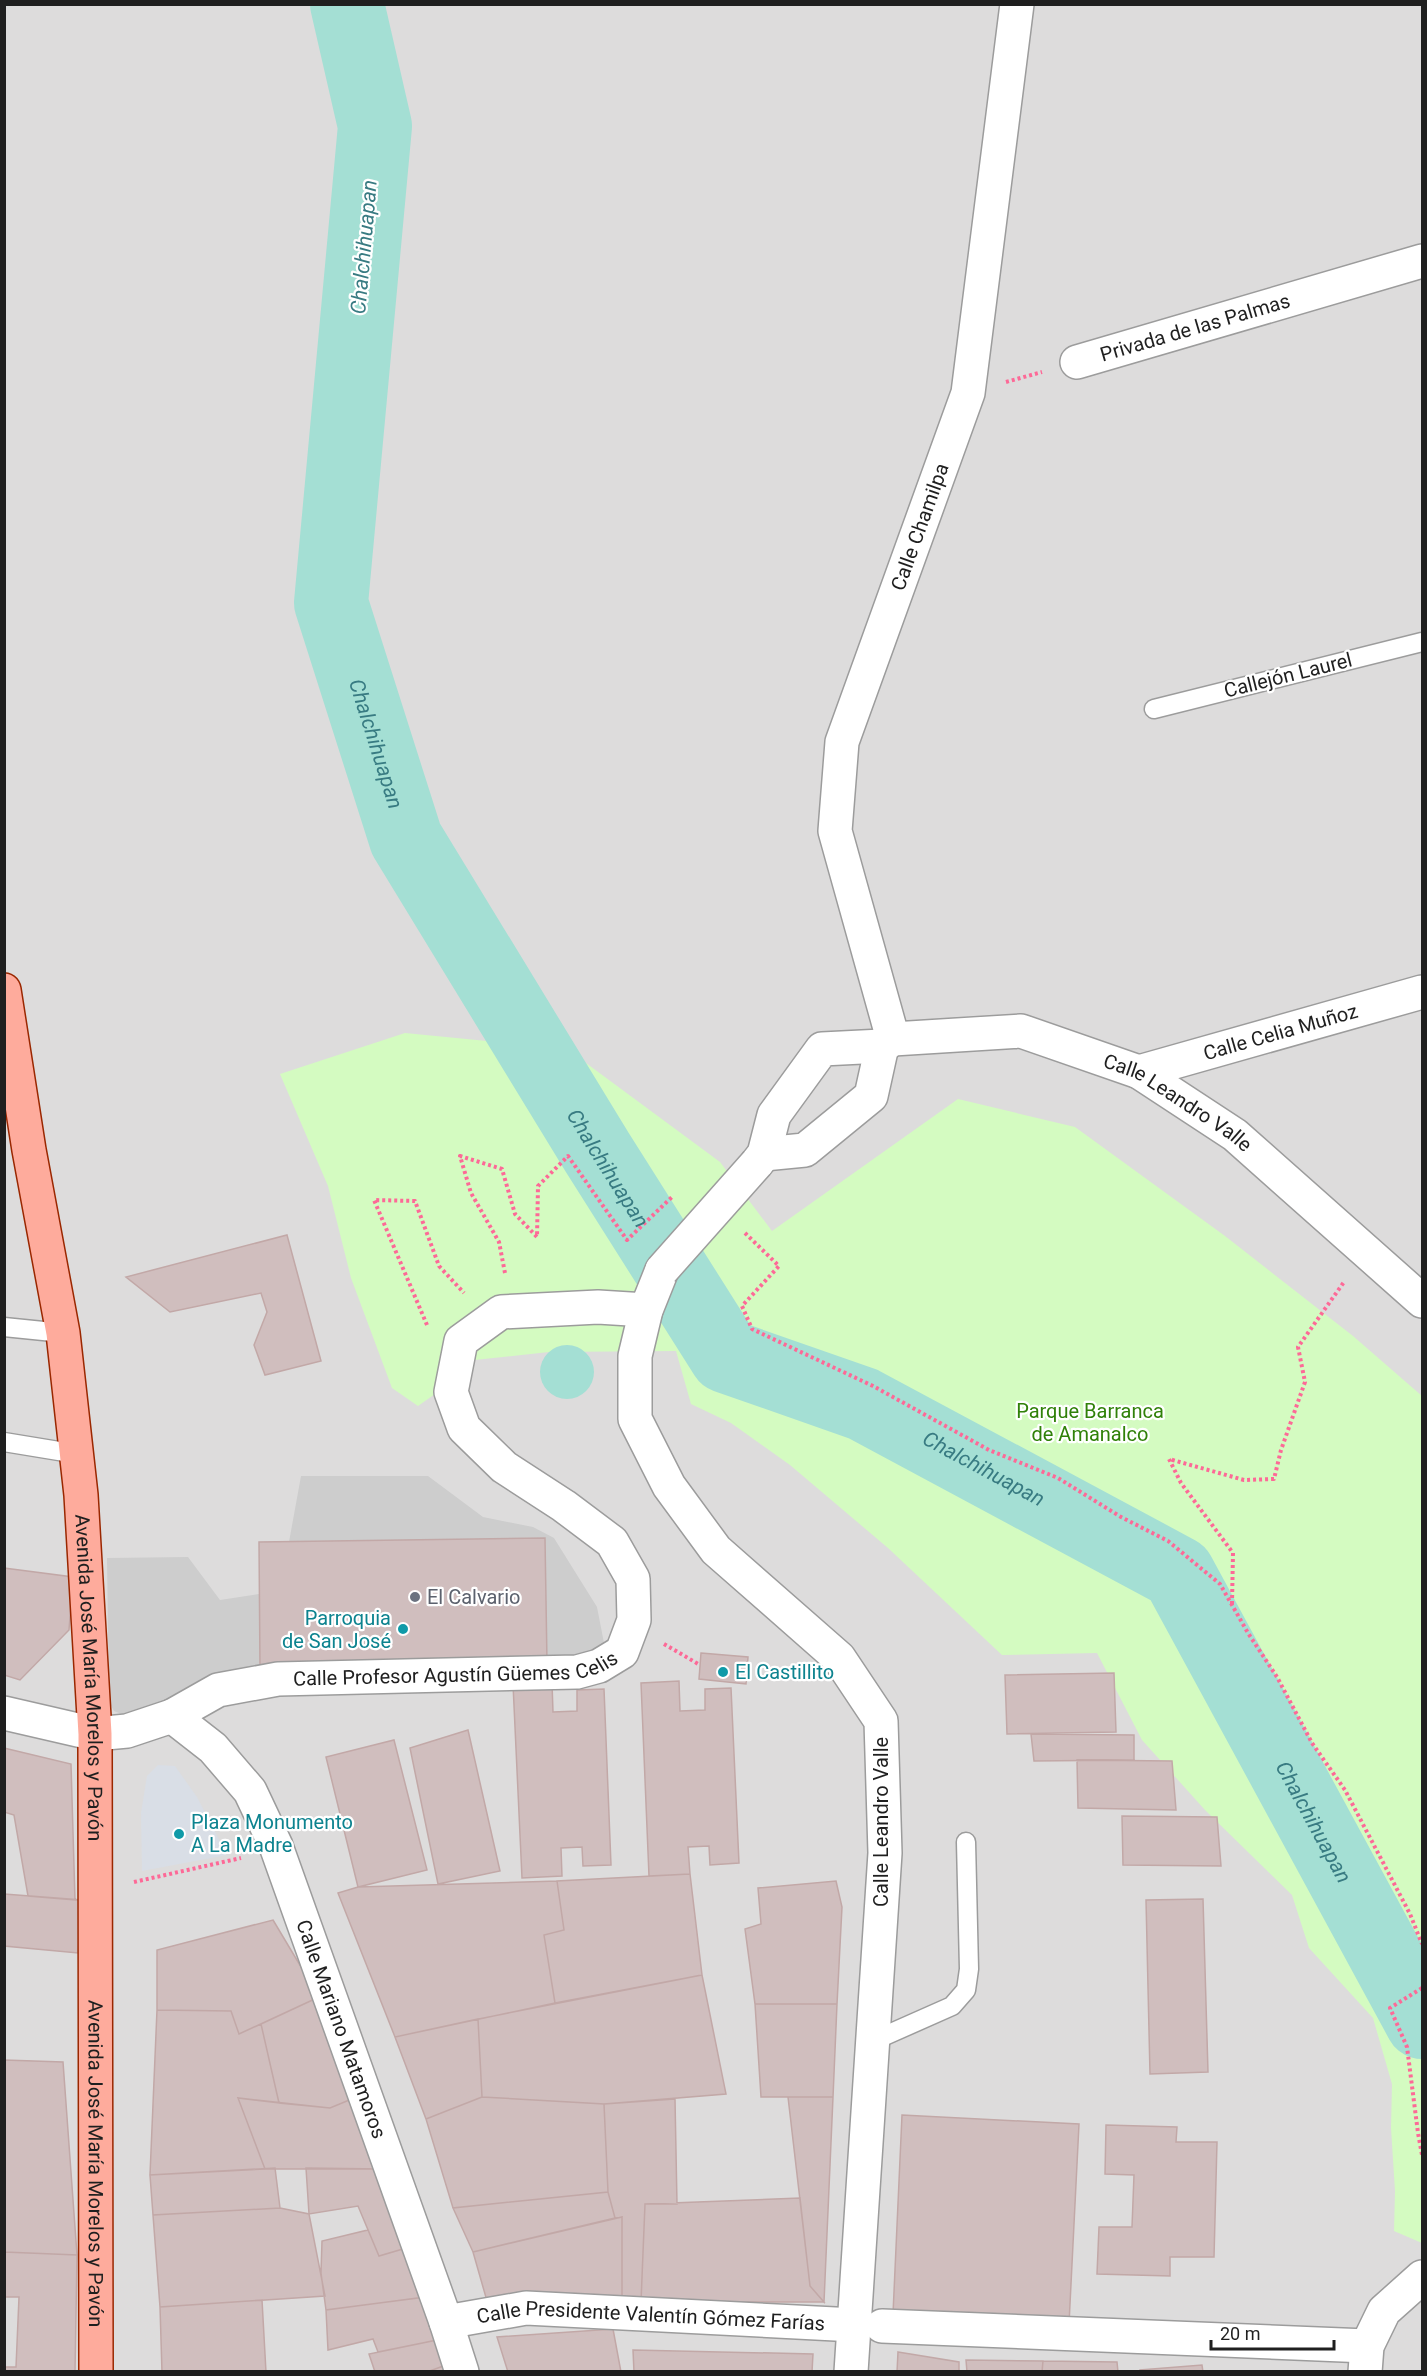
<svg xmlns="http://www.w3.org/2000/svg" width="1427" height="2376" font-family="Roboto,sans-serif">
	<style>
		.residential { fill: #dddcdc }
		.religious { fill: #cdcdcd }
		.park { fill: #d4fbc1 }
		.plaza { fill: #d9dee6 }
		.water { fill: #a4dfd4 }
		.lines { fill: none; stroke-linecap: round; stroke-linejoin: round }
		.river { stroke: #a4dfd4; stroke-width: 74 }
		.building { fill: #d0bebe; stroke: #c2a8a7; stroke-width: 1.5 }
		.service-casing { stroke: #9c9c9c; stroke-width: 21 }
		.minor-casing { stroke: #9c9c9c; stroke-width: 36 }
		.tertiary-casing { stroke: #9c9c9c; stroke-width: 36 }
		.primary-casing { stroke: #9a2700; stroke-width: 36 }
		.path { stroke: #fd6997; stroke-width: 4; stroke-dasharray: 3 3; stroke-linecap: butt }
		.service { stroke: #fff; stroke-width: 18 }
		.minor { stroke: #fff; stroke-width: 33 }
		.tertiary { stroke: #fff; stroke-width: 33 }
		.primary { stroke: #feab9c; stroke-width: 33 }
		.tertiary-bridge-casing { stroke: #9c9c9c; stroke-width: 36; stroke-linecap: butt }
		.tertiary-bridge { stroke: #fff; stroke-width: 33 }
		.worship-dot { fill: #6b7280; stroke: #fff; stroke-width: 2 }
		.culture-dot { fill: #0f9aa8; stroke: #fff; stroke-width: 2 }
		.labels { text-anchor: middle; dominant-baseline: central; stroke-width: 4.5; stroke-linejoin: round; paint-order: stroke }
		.street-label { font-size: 20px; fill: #1f1f1f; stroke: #fff }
		.park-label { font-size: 20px; fill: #308109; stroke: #fff }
		.worship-label { font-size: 20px; fill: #5b616d; stroke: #fff; text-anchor: start }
		.culture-label { font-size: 20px; fill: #0d838f; stroke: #fff; text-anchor: start }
		.water-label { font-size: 21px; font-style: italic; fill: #387b82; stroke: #fff }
	</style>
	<rect width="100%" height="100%" fill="#f0e8e5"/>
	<path class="residential" d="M 5,5 L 1422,5 L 1422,2371 L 5,2371 Z"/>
	<path class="religious" d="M 301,1476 L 428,1476 L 483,1517 L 533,1527 L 554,1538 L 597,1607 L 604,1643 L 601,1656 L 249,1678 L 124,1715 L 114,1711 L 109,1702 L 107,1558 L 188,1557 L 220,1600 L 259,1594 L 259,1542 L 289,1542 Z"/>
	<path class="park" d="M 405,1033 L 567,1049 L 720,1162 L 772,1231 L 958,1099 L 1075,1127 L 1225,1236 L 1353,1336 L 1422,1396 L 1422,2243 L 1394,2231 L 1395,2191 L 1391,2128 L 1392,2084 L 1373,2018 L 1309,1948 L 1292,1895 L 1205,1810 L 1142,1740 L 1097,1653 L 1002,1655 L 888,1548 L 790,1465 L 731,1423 L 691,1404 L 676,1351 L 549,1352 L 465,1361 L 452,1382 L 418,1406 L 392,1388 L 351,1278 L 328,1186 L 280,1074 Z"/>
	<path class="plaza" d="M 158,1765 L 175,1766 L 197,1797 L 227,1855 L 142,1871 L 141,1813 L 147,1776 Z"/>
	<path class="water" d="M540 1372a27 27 0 1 1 54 0a27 27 0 1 1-54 0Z"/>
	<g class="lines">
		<path class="river" id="s1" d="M 347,4 L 375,126 L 331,603 L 406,839 L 597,1152 L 726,1356 L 863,1404 L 1178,1573 L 1422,2022"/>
	</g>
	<path class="building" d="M 287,1235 L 321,1361 L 265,1375 L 254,1345 L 267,1312 L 261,1293 L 170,1312 L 126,1277 Z
		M 545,1538 L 547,1663 L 260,1667 L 259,1542 Z
		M 4,1568 L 73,1577 L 69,1630 L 20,1680 L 4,1675 Z
		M 701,1653 L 748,1657 L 746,1684 L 699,1679 Z
		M 1114,1673 L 1116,1732 L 1007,1734 L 1005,1675 Z
		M 679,1681 L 680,1711 L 705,1710 L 705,1689 L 731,1688 L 739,1863 L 710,1865 L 709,1846 L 688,1847 L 690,1874 L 649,1876 L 641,1683 Z
		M 552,1683 L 553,1712 L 577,1711 L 577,1690 L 604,1689 L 611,1865 L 583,1866 L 582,1847 L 561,1848 L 562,1876 L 522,1878 L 513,1684 Z
		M 468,1730 L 500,1871 L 438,1884 L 410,1748 Z
		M 1031,1734 L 1134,1735 L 1134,1760 L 1034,1761 Z
		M 394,1740 L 427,1870 L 358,1887 L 326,1757 Z
		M 4,1748 L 71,1764 L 75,1900 L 28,1896 L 14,1815 L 4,1812 Z
		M 1077,1760 L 1172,1761 L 1176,1810 L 1078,1808 Z
		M 1122,1816 L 1217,1817 L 1221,1866 L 1123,1865 Z
		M 690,1874 L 702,1975 L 555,2003 L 544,1935 L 564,1930 L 557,1881 Z
		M 557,1881 L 564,1930 L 544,1935 L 555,2003 L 395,2037 L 338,1893 L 358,1887 Z
		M 836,1881 L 842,1907 L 837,2004 L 755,2004 L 745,1929 L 761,1924 L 758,1888 Z
		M 4,1894 L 82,1900 L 78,1953 L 4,1946 Z
		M 1203,1899 L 1208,2072 L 1150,2074 L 1146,1900 Z
		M 273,1920 L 319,1997 L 239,2034 L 231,2011 L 157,2010 L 157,1950 Z
		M 702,1975 L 726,2094 L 604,2104 L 482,2097 L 478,2019 Z
		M 319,1997 L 359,2096 L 330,2108 L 279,2103 L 261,2024 Z
		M 755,2004 L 837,2004 L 833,2097 L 761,2097 Z
		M 157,2010 L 231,2011 L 239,2034 L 261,2024 L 279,2103 L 238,2098 L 265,2169 L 150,2175 Z
		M 478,2019 L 482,2097 L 426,2119 L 395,2037 Z
		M 4,2060 L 63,2062 L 77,2255 L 4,2252 Z
		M 359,2096 L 382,2169 L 265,2169 L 238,2098 L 330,2108 Z
		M 482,2097 L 604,2104 L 608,2192 L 453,2208 L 426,2119 Z
		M 788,2097 L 833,2097 L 824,2302 L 810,2286 Z
		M 675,2099 L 677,2204 L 645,2204 L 641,2302 L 622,2301 L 622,2217 L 615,2218 L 608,2192 L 604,2104 Z
		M 902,2115 L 1079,2124 L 1069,2324 L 893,2314 Z
		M 1106,2125 L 1177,2127 L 1176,2142 L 1217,2142 L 1214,2257 L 1170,2257 L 1170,2276 L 1097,2274 L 1099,2227 L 1132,2227 L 1134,2175 L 1105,2174 Z
		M 275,2168 L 280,2208 L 153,2215 L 150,2175 Z
		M 306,2168 L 382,2169 L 413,2246 L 379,2256 L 358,2206 L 309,2214 Z
		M 608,2192 L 615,2218 L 473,2252 L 453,2208 Z
		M 800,2198 L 810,2286 L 824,2302 L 641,2302 L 645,2204 Z
		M 280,2208 L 309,2214 L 325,2296 L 160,2307 L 153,2215 Z
		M 622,2217 L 622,2301 L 487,2301 L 473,2252 Z
		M 368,2230 L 379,2256 L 413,2246 L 425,2297 L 326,2310 L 321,2273 L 322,2241 Z
		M 4,2252 L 77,2255 L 75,2372 L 4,2372 L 4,2367 L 16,2367 L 19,2297 L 4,2297 Z
		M 425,2297 L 442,2339 L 378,2352 L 373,2339 L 328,2350 L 326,2310 Z
		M 262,2300 L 266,2372 L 162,2372 L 160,2307 Z
		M 613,2329 L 621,2372 L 508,2372 L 497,2337 Z
		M 442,2339 L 446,2365 L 427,2372 L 375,2372 L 369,2354 Z
		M 633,2350 L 813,2354 L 812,2372 L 634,2372 Z
		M 898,2352 L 959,2362 L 959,2372 L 897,2372 Z
		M 966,2360 L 1043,2361 L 1042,2372 L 967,2372 Z
		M 1043,2361 L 1117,2362 L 1118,2372 L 1042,2372 Z
		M 446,2365 L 448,2372 L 427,2372 Z
		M 1202,2365 L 1203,2372 L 1140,2372 L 1140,2370 Z"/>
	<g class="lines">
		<g class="service-casing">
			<path id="service" d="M 1154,709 L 1422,642
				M 4,1327 L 63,1333
				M 4,1442 L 77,1454
				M 873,2041 L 952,2006 L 966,1990 L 969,1969 L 966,1842"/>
		</g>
		<g class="minor-casing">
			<g id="minor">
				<path id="s2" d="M 1077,362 L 1422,261"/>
				<path id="s3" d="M 893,1039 L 835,831 L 842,742 L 968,393 L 1017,4"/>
				<path id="s4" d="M 1139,1072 L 1422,992"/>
				<path id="s5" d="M 172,1716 L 218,1690 L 278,1679 L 577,1672 L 599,1666 L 622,1652 L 634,1620 L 633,1579 L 612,1542 L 564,1506 L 504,1467 L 464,1428 L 451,1392 L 461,1341 L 501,1312 L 598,1307 L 646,1310"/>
				<path id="s6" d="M 446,2322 L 526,2308 L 855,2325"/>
				<path d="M 882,2326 L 1367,2346"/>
				<path d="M 1365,2372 L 1367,2346 L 1384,2311 L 1422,2277"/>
			</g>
		</g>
		<g class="tertiary-casing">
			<g id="tertiary">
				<path d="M 764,1154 L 805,1150 L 871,1096 L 882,1046"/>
				<path id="s7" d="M 757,1163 L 764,1154 L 774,1115 L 822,1049 L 882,1046 L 893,1039 L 1021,1031 L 1139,1072 L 1235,1135 L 1422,1301"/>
				<path d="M 662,1270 L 646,1310 L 635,1356 L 635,1419 L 669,1486 L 716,1550 L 839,1658 L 881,1721 L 885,1853 L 851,2372"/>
				<path id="s8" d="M 4,1713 L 95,1734 L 127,1731 L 172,1716 L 213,1748 L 250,1791 L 276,1846 L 446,2322 L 462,2372"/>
			</g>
		</g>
		<g class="primary-casing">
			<g id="primary">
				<path id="s9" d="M 4,990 L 29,1150 L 63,1333 L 81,1495 L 95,1734 L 96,2372"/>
			</g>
		</g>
		<path class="path" d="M 1006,382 L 1042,372
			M 745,1233 L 779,1266 L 742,1306 L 752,1329 L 873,1386 L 989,1450 L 1058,1478 L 1121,1517 L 1168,1541 L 1220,1584 L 1248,1633 L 1277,1677 L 1312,1743 L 1345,1790 L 1410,1914 L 1422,1944
			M 505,1273 L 499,1242 L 471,1193 L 460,1156 L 502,1169 L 515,1214 L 537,1237 L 538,1186 L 568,1156 L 627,1240 L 673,1196
			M 427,1325 L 374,1200 L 415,1201 L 439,1266 L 464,1293
			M 1232,1604 L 1233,1553 L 1181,1483 L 1169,1459 L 1244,1480 L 1274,1479 L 1281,1450 L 1305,1382 L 1298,1347 L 1344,1282
			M 664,1644 L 700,1665
			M 134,1882 L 241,1858
			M 1422,1988 L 1390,2008 L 1407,2047 L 1418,2133 L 1422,2155"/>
		<use href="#service" class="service"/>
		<use href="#minor" class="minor"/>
		<use href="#tertiary" class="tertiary"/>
		<use href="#primary" class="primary"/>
		<g class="tertiary-bridge-casing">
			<path id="tertiary-bridge" d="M 662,1270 L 757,1163"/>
		</g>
		<use href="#tertiary-bridge" class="tertiary-bridge"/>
	</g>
	<circle class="worship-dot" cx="415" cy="1597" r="6"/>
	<g class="culture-dot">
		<circle cx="403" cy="1629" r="6"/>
		<circle cx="723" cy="1672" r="6"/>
		<circle cx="179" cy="1834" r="6"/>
	</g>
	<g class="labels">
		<g class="street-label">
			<text stroke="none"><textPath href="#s2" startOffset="123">Privada de las Palmas</textPath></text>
			<text stroke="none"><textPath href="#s3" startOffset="534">Calle Chamilpa</textPath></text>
			<text transform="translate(1288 675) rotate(-14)">Callejón Laurel</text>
			<text stroke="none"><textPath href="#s4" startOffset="147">Calle Celia Muñoz</textPath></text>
			<text stroke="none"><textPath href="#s7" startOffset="508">Calle Leandro Valle</textPath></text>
			<text stroke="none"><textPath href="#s5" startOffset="292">Calle Profesor Agustín Güemes Celis</textPath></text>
			<text stroke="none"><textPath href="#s9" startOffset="694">Avenida José María Morelos y Pavón</textPath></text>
			<text transform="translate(881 1822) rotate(-90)">Calle Leandro Valle</text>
			<text stroke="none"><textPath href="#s8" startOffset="537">Calle Mariano Matamoros</textPath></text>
			<text stroke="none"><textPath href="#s9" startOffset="1180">Avenida José María Morelos y Pavón</textPath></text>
			<text stroke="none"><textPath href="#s6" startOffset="206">Calle Presidente Valentín Gómez Farías</textPath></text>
		</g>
		<g class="park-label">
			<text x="1090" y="1411">Parque Barranca<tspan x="1090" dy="23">de Amanalco</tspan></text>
		</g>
		<g class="worship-label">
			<text x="427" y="1597">El Calvario</text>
		</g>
		<g class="culture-label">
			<text x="391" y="1618" text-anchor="end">Parroquia<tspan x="391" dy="23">de San José</tspan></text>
			<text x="735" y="1672">El Castillito</text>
			<text x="191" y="1822">Plaza Monumento<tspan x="191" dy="23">A La Madre</tspan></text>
		</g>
		<g class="water-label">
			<text transform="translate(364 247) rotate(-85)">Chalchihuapan</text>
			<text stroke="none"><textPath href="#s1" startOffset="752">Chalchihuapan</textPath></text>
			<text stroke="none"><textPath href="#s1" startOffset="1238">Chalchihuapan</textPath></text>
			<text stroke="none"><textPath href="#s1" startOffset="1742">Chalchihuapan</textPath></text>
			<text stroke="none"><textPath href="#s1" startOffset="2246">Chalchihuapan</textPath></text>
		</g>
	</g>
	<rect width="1427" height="2376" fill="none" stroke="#1f1f1f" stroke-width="12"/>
	<path d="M1211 2340v9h123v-9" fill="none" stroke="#1f1f1f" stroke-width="3"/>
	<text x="1220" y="2340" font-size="18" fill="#1f1f1f" stroke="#ffffff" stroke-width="4.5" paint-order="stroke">20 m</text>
</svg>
